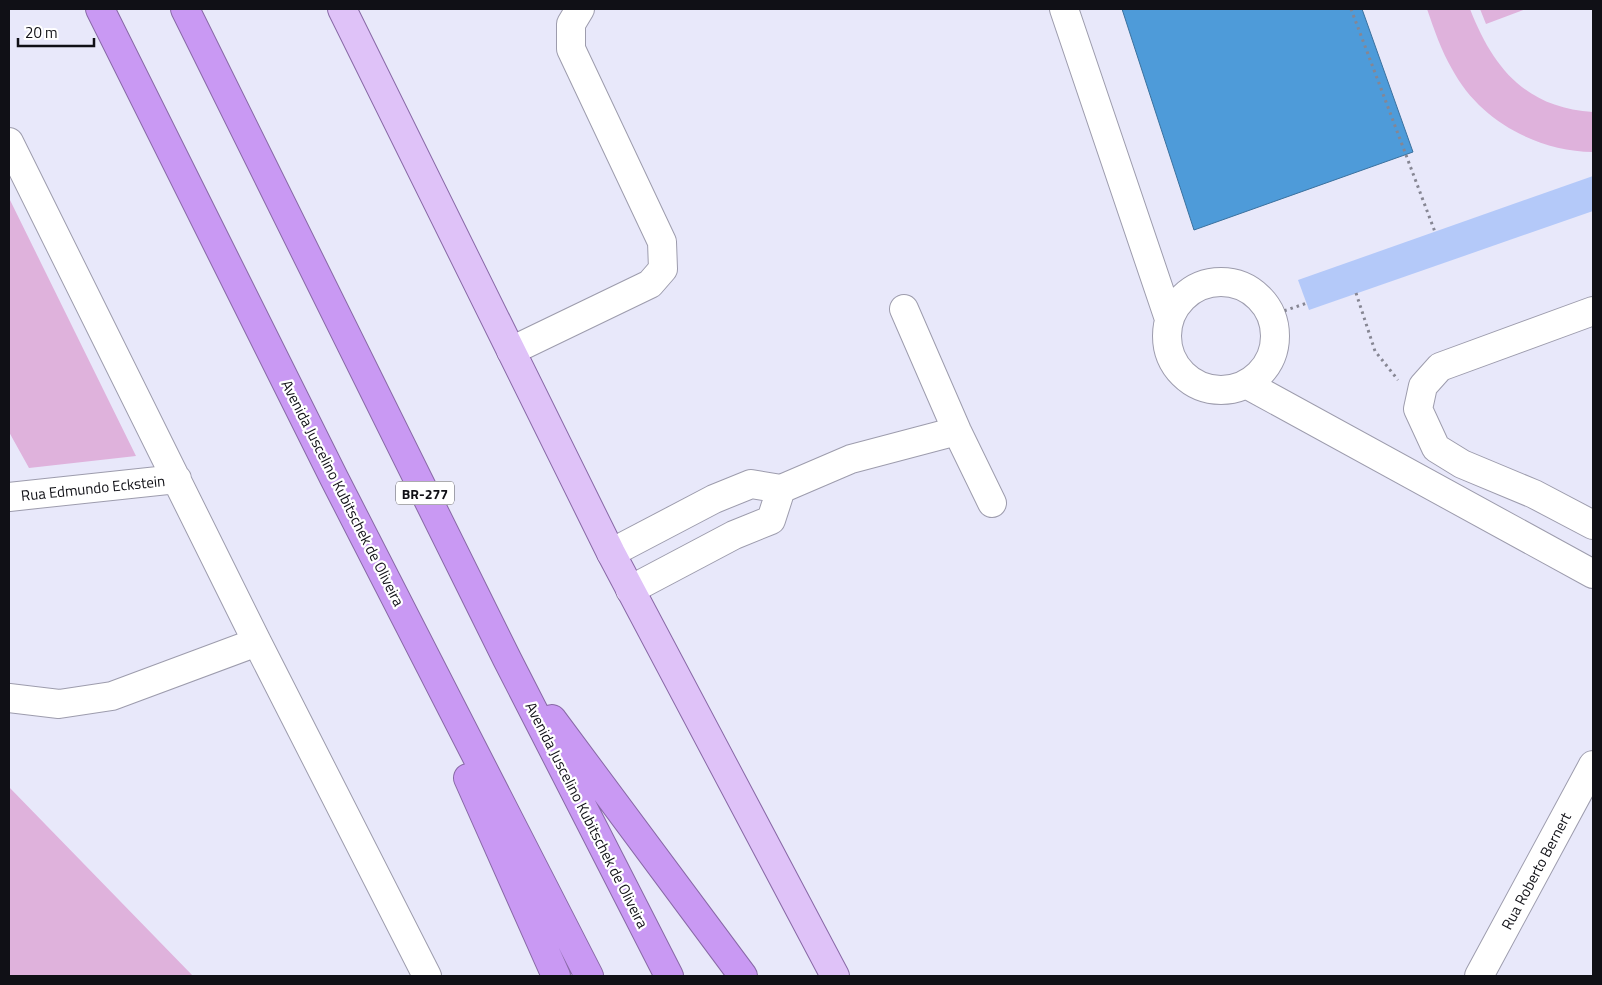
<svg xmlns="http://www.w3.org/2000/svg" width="1602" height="985" font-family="'Titillium Web',sans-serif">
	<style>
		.green { fill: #dfb2dc }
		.water { fill: #4e9bd9; stroke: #3b719e }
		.building { fill: #b4c9f9 }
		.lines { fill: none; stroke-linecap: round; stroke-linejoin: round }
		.minor-casing { stroke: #9d9cad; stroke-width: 30 }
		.major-casing { stroke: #8869a6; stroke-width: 30 }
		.highway-casing { stroke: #8869a6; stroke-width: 30 }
		.path { stroke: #868693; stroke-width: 3; stroke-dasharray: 2.5 4; stroke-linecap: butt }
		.minor { stroke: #fff; stroke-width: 28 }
		.major { stroke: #dfc2f8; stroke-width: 28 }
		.highway { stroke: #c999f3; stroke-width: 28 }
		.labels { text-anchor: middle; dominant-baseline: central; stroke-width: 4.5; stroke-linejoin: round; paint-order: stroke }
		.shield { fill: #fff; stroke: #58585c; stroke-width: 1 }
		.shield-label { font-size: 14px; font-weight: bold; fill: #101016 }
		.street-label { font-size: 15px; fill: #101016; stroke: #fff }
	</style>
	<rect width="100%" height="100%" fill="#e8e8fa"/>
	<path class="green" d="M 1427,9 L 1470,9 C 1493,68 1526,108 1593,112 L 1593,152 C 1536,151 1479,120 1452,69 C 1441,50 1434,29 1427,9 Z
		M 1480,9 L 1526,9 L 1486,24 Z
		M 9,198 L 136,456 L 29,468 L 9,432 Z
		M 9,787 L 193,976 L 9,976 Z"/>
	<path class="water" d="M 1122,9 L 1362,9 L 1413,152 L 1194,230 Z"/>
	<path class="building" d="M 1593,176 L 1593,211 L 1309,310 L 1298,280 Z"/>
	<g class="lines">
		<g class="minor-casing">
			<path id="minor" d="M 1064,9 L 1169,319
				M 9,142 L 257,642 L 427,976
				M1167 336a54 54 0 1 1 108 0a54 54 0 1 1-108 0Z
				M 904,309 L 957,431 L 992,503
				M 1593,311 L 1440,367 L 1423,386 L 1418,409 L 1436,448 L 1462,464 L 1534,494 L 1593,525
				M 511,351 L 650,284 L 663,269 L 662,242 L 571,49 L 571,24 L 580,9
				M 1246,384 L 1593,574
				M 9,497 L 177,479
				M 611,553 L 714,499 L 751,484 L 781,489 L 851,459 L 957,431
				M 630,590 L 734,535 L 771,520 L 781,489
				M 9,698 L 59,704 L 112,696 L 257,642
				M 1479,976 L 1593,765"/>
		</g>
		<g class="major-casing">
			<path id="major" d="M 342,9 L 611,553 L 835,976"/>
		</g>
		<g class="highway-casing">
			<path id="highway" d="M 100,9 L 334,478 L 589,976
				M 185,9 L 507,659 L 669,976
				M 552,719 L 743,976
				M 468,778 L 556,976"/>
		</g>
		<path class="path" d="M 1351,9 L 1435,232
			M 1356,293 L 1375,351 L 1398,380
			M 1272,315 L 1307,303"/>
		<use href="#minor" class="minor"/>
		<use href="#major" class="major"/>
		<use href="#highway" class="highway"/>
	</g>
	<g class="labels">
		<rect class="shield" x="396" y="481.5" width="58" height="23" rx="4"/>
		<g class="shield-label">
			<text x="425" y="493">BR-277</text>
		</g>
		<g class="street-label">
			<text transform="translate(93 488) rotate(-6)">Rua Edmundo Eckstein</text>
			<text transform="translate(343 493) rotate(63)">Avenida Juscelino Kubitschek de Oliveira</text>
			<text transform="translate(587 815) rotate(63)">Avenida Juscelino Kubitschek de Oliveira</text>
			<text transform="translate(1536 871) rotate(-62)">Rua Roberto Bernert</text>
		</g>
	</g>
	<rect width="1602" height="985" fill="none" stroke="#101016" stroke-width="20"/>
	<path d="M18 38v8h76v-8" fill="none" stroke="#101016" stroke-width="2.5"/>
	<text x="25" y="38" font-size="15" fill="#101016" stroke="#ffffff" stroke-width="4" paint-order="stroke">20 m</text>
</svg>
